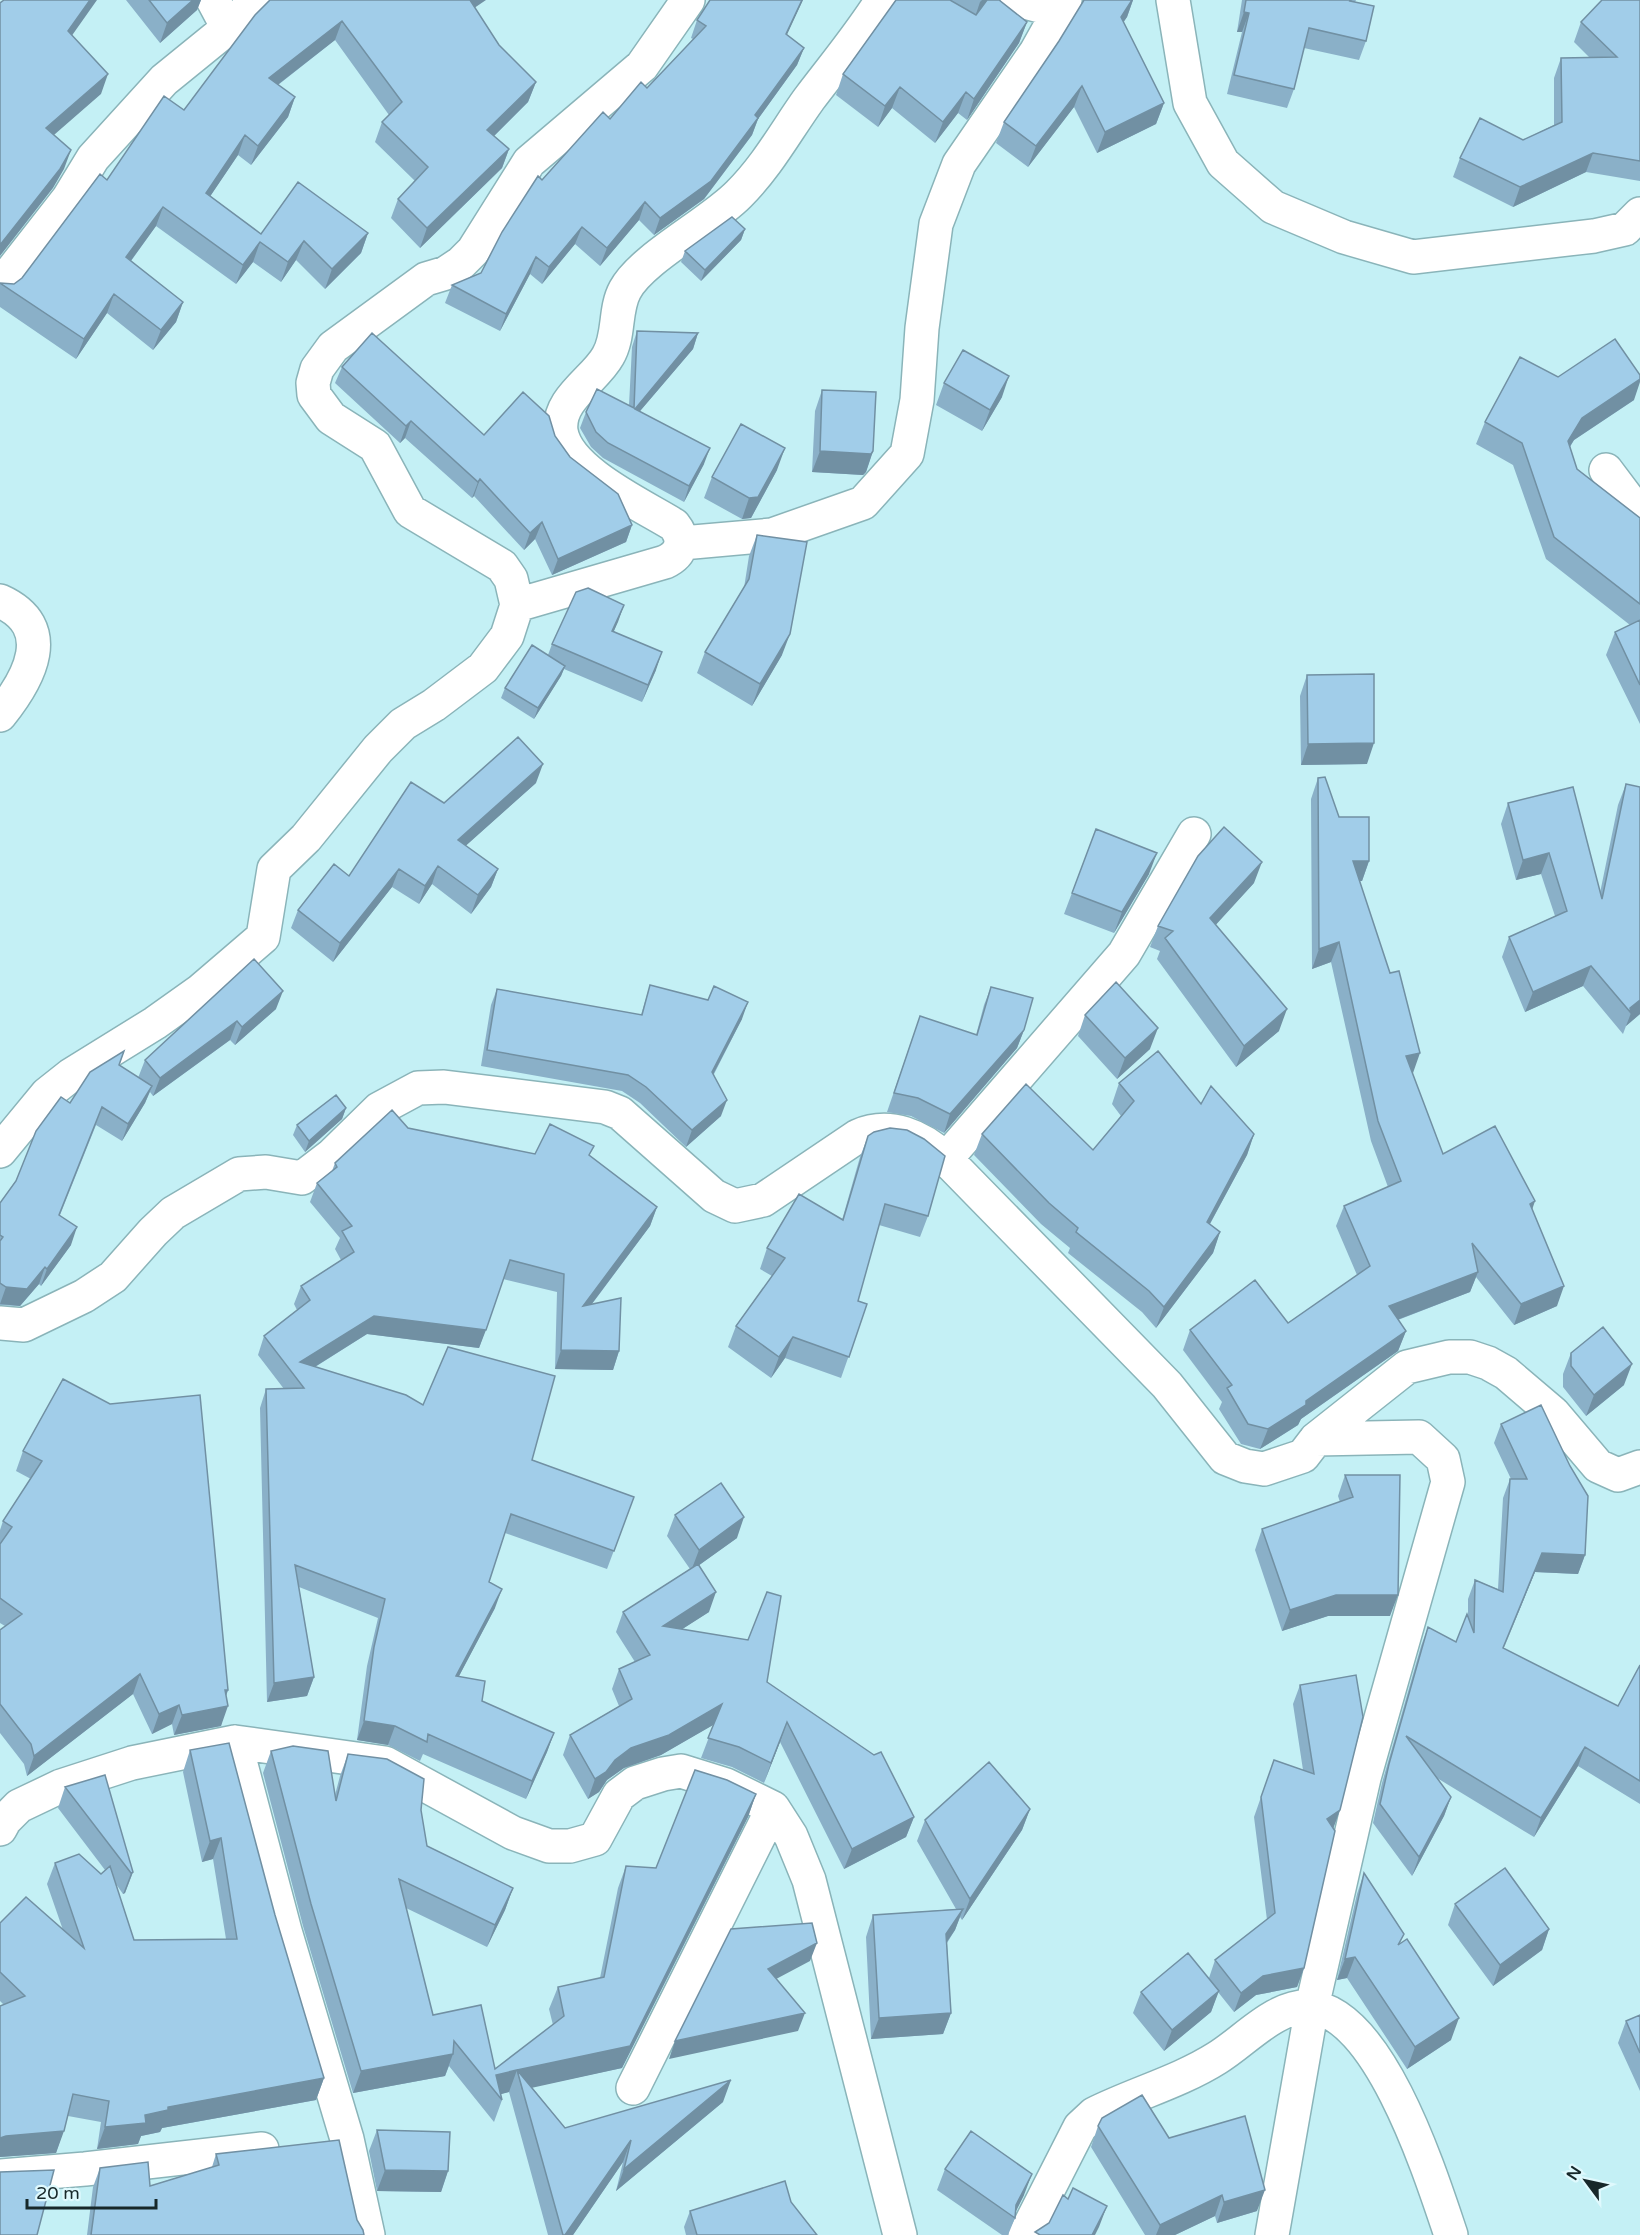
<svg xmlns="http://www.w3.org/2000/svg" width="1640" height="2235" font-family="'Varela Round',sans-serif">
	<style>
		.lines { fill: none; stroke-linecap: round; stroke-linejoin: round }
		.street-casing { stroke: #8ab4b9; stroke-width: 36 }
		.street { stroke: #fff; stroke-width: 33 }
		.wall { fill: #8ab0c8 }
		.shaded-wall { fill: #7190a3 }
		.building { fill: #a1cde9; stroke: #7190a3; stroke-width: 1.5 }
	</style>
	<rect width="100%" height="100%" fill="#c4f0f5"/>
	<g class="lines">
		<g class="street-casing">
			<path id="street" d="M 213,0 L 228,28
				M 1017,0 L 1059,11 L 1065,0
				M 1173,0 L 1190,103 L 1223,163 L 1273,207 L 1344,237 L 1413,257 L 1594,236 L 1625,229 L 1640,214
				M 0,286 L 68,199 L 93,158 L 164,80 L 228,28 L 257,0
				M 1606,470 L 1640,515
				M 682,543 L 772,535 L 863,503 L 907,454 L 917,400 L 922,328 L 936,224 L 959,164 L 1036,52 L 1059,11
				M 0,601 C 58,627 29,679 0,715
				M 517,605 L 665,562 C 682,554 686,540 674,525 C 642,505 567,471 561,431 C 557,399 595,380 608,356 C 620,336 614,310 625,290 C 642,258 711,223 739,194 C 768,165 786,131 809,99 C 834,66 860,35 882,0
				M 0,1151 L 47,1094 L 71,1075 L 155,1023 L 200,991 L 263,937 L 274,869 L 306,838 L 378,749 L 403,724 L 434,705 L 483,668 L 507,636 L 517,605 L 511,579 L 502,566 L 410,511 L 375,446 L 331,418 L 314,395 L 313,383 L 317,369 L 333,347 L 426,279 L 446,273 L 461,263 L 473,251 L 529,162 L 642,66 L 688,0
				M 946,1159 L 1124,954 L 1194,834
				M 0,1323 L 24,1325 L 84,1296 L 113,1277 L 153,1232 L 173,1213 L 239,1174 L 266,1172 L 302,1178 L 332,1155 L 379,1109 L 418,1088 L 444,1087 L 605,1107 L 620,1113 L 714,1196 L 735,1206 L 763,1200 L 858,1136 C 890,1122 921,1136 946,1159 L 1167,1385 L 1225,1458 L 1245,1466 L 1264,1469 L 1303,1456 L 1316,1439 L 1407,1367 L 1449,1357 L 1470,1357 L 1488,1363 L 1506,1373 L 1553,1413 L 1598,1466 L 1618,1475 L 1640,1467
				M 235,1742 L 285,1931 L 347,2139 L 368,2235
				M 0,1829 L 5,1820 L 19,1806 L 61,1786 L 132,1763 L 235,1742 L 385,1763 L 513,1833 L 549,1846 L 570,1846 L 595,1839 L 619,1795 L 635,1783 L 663,1774 L 681,1771 L 726,1785 L 773,1808 L 791,1836 L 809,1880 L 900,2235
				M 633,2088 L 773,1808
				M 0,2176 L 85,2169 L 262,2149
				M 1025,2235 L 1080,2127 L 1094,2114 C 1134,2094 1179,2082 1217,2058 C 1245,2041 1276,2004 1311,2007 C 1381,2014 1432,2179 1451,2235
				M 1272,2235 L 1312,2007 L 1364,1778 L 1448,1482 L 1443,1459 L 1419,1437 L 1316,1439"/>
		</g>
		<use href="#street" class="street"/>
	</g>
	<path class="wall" d="M 126,0 L 201,0 L 197,10 L 160,43 Z
		M 270,0 L 475,8 L 499,45 L 536,82 L 528,102 L 494,136 L 509,149 L 502,168 L 420,248 L 391,218 L 398,199 L 415,181 L 375,142 L 382,122 L 389,115 L 335,40 L 278,85 L 295,97 L 288,117 L 251,165 L 238,155 L 210,196 L 261,234 L 368,233 L 361,253 L 325,289 L 296,260 L 281,282 L 253,262 L 236,284 L 156,226 L 131,261 L 183,302 L 176,322 L 153,350 L 107,313 L 76,359 L 0,307 L 0,283 L 14,284 L 22,278 L 107,180 L 184,110 Z
		M 896,0 L 999,0 L 1027,22 L 1019,43 L 967,120 L 958,113 L 935,143 L 892,108 L 878,127 L 836,95 L 843,74 Z
		M 1084,0 L 1133,0 L 1127,17 L 1123,22 L 1164,103 L 1156,124 L 1097,153 L 1074,107 L 1028,167 L 996,143 L 1004,122 L 1059,41 Z
		M 1242,0 L 1356,0 L 1355,2 L 1366,41 L 1359,60 L 1304,48 L 1294,89 L 1287,108 L 1227,94 L 1242,32 L 1237,32 Z
		M 1640,0 L 1640,181 L 1586,172 L 1513,207 L 1453,177 L 1460,158 L 1523,140 L 1554,125 L 1554,78 L 1561,58 L 1590,58 L 1574,42 L 1581,22 Z
		M 697,20 L 787,35 L 804,48 L 797,65 L 758,119 L 752,135 L 704,199 L 654,235 L 639,220 L 600,266 L 575,244 L 542,284 L 530,274 L 500,331 L 445,303 L 452,285 L 481,273 L 542,180 L 610,119 L 647,88 L 693,39 L 691,38 Z
		M 745,229 L 741,240 L 701,281 L 681,262 L 685,251 Z
		M 637,331 L 698,333 L 693,349 L 640,411 L 704,464 L 684,502 L 603,458 L 591,447 L 580,428 L 586,412 L 629,405 L 632,347 Z
		M 342,367 L 484,435 L 555,436 L 570,457 L 632,525 L 626,542 L 552,575 L 535,539 L 524,550 L 474,496 L 472,498 L 405,438 L 400,443 L 335,383 Z
		M 1558,377 L 1634,400 L 1574,440 L 1570,447 L 1577,469 L 1640,518 L 1640,724 L 1606,655 L 1615,632 L 1630,625 L 1546,559 L 1513,465 L 1476,444 L 1485,422 Z
		M 944,383 L 1002,397 L 982,431 L 936,405 Z
		M 822,390 L 873,451 L 866,472 L 863,475 L 812,472 L 815,411 Z
		M 777,470 L 751,518 L 742,519 L 704,498 L 712,477 Z
		M 757,535 L 782,655 L 752,706 L 697,673 L 705,652 L 744,588 L 749,556 Z
		M 624,605 L 614,631 L 656,670 L 642,702 L 564,669 L 561,676 L 534,719 L 501,698 L 505,688 L 548,655 L 552,644 Z
		M 1307,675 L 1367,764 L 1301,765 L 1300,696 Z
		M 1318,778 L 1339,817 L 1369,861 L 1362,881 L 1360,881 L 1413,1073 L 1412,1073 L 1443,1154 L 1532,1209 L 1557,1306 L 1514,1325 L 1476,1277 L 1470,1292 L 1398,1320 L 1406,1331 L 1398,1351 L 1301,1419 L 1298,1425 L 1260,1449 L 1241,1444 L 1219,1409 L 1222,1402 L 1183,1350 L 1190,1330 L 1288,1323 L 1357,1275 L 1336,1226 L 1344,1206 L 1388,1187 L 1371,1141 L 1331,962 L 1312,969 L 1311,799 Z
		M 536,783 L 465,846 L 498,869 L 491,887 L 471,914 L 432,884 L 419,904 L 392,887 L 333,962 L 291,928 L 298,910 L 349,876 L 444,803 Z
		M 1626,784 L 1640,1014 L 1626,1026 L 1623,1034 L 1583,986 L 1525,1012 L 1502,957 L 1509,937 L 1555,916 L 1541,874 L 1516,880 L 1501,824 L 1508,803 L 1600,893 L 1618,805 Z
		M 1096,829 L 1149,874 L 1114,933 L 1064,914 Z
		M 1254,883 L 1215,925 L 1279,1031 L 1236,1067 L 1157,959 L 1160,951 L 1150,947 L 1158,926 Z
		M 254,959 L 276,1009 L 235,1045 L 230,1040 L 153,1096 L 150,1092 L 145,1103 L 122,1141 L 96,1125 L 60,1215 L 71,1245 L 41,1286 L 39,1284 L 20,1306 L 0,1305 L 0,1203 L 70,1103 L 124,1051 L 119,1066 L 138,1078 L 145,1060 Z
		M 650,985 L 742,1019 L 714,1074 L 721,1116 L 686,1147 L 640,1103 L 622,1091 L 481,1066 L 491,1005 L 497,989 L 641,1015 Z
		M 991,987 L 1024,1030 L 1017,1048 L 944,1133 L 911,1116 L 887,1112 L 920,1016 L 976,1035 L 984,1005 Z
		M 1085,1015 L 1150,1049 L 1117,1079 L 1078,1036 Z
		M 1119,1083 L 1201,1104 L 1254,1134 L 1247,1155 L 1210,1224 L 1220,1232 L 1213,1253 L 1156,1328 L 1142,1312 L 1068,1253 L 1070,1248 L 1041,1224 L 974,1155 L 982,1134 L 1093,1150 L 1121,1116 L 1112,1104 Z
		M 346,1108 L 342,1119 L 305,1152 L 293,1135 L 297,1125 Z
		M 408,1128 L 535,1154 L 590,1156 L 657,1207 L 650,1226 L 592,1304 L 619,1351 L 613,1370 L 555,1369 L 557,1292 L 503,1279 L 479,1348 L 367,1334 L 315,1367 L 423,1405 L 532,1460 L 634,1497 L 607,1569 L 505,1533 L 489,1582 L 495,1608 L 459,1676 L 482,1701 L 554,1733 L 547,1752 L 526,1799 L 423,1754 L 420,1761 L 388,1745 L 357,1740 L 367,1666 L 378,1618 L 299,1587 L 314,1677 L 307,1696 L 267,1702 L 260,1408 L 266,1389 L 284,1389 L 258,1355 L 264,1336 L 297,1310 L 294,1304 L 301,1286 L 341,1260 L 335,1249 L 340,1238 L 310,1202 L 317,1183 L 332,1171 L 335,1163 Z
		M 868,1136 L 928,1216 L 920,1237 L 879,1225 L 858,1301 L 867,1304 L 841,1378 L 785,1358 L 771,1378 L 728,1347 L 736,1326 L 772,1276 L 760,1269 L 767,1248 L 842,1220 L 860,1157 Z
		M 1571,1353 L 1624,1385 L 1586,1416 L 1563,1387 L 1563,1374 Z
		M 63,1379 L 228,1690 L 226,1696 L 221,1726 L 174,1735 L 172,1724 L 152,1734 L 133,1694 L 27,1776 L 24,1764 L 0,1733 L 0,1630 L 5,1626 L 0,1623 L 0,1530 L 3,1521 L 31,1479 L 16,1471 L 23,1451 Z
		M 1501,1424 L 1585,1555 L 1578,1574 L 1535,1572 L 1503,1649 L 1618,1706 L 1640,1665 L 1640,1804 L 1578,1766 L 1534,1837 L 1437,1778 L 1451,1797 L 1444,1816 L 1412,1876 L 1373,1823 L 1382,1783 L 1421,1646 L 1428,1627 L 1456,1642 L 1468,1616 L 1468,1599 L 1475,1580 L 1498,1589 L 1503,1498 L 1510,1479 L 1511,1479 L 1494,1443 Z
		M 1345,1475 L 1400,1475 L 1390,1616 L 1328,1616 L 1282,1631 L 1255,1550 L 1262,1529 L 1340,1502 L 1338,1496 Z
		M 675,1515 L 737,1538 L 699,1565 L 709,1612 L 682,1629 L 767,1682 L 914,1817 L 906,1837 L 844,1869 L 780,1742 L 764,1783 L 732,1767 L 701,1758 L 714,1724 L 661,1755 L 624,1768 L 607,1780 L 599,1792 L 588,1799 L 563,1755 L 570,1735 L 619,1706 L 612,1689 L 619,1669 L 635,1662 L 616,1632 L 623,1612 L 690,1569 L 667,1536 Z
		M 1300,1685 L 1340,1810 L 1333,1828 L 1304,1968 L 1297,1987 L 1256,1995 L 1234,2012 L 1218,1992 L 1211,2012 L 1164,2051 L 1133,2013 L 1141,1992 L 1209,1978 L 1215,1960 L 1267,1920 L 1254,1817 L 1274,1760 L 1303,1770 L 1293,1704 Z
		M 190,1750 L 275,1915 L 324,2078 L 316,2100 L 162,2128 L 160,2132 L 141,2136 L 138,2144 L 97,2149 L 101,2122 L 68,2116 L 56,2153 L 0,2157 L 0,2006 L 4,2005 L 0,2001 L 0,1923 L 63,1930 L 47,1884 L 55,1863 L 101,1874 L 105,1870 L 58,1808 L 65,1787 L 133,1872 L 125,1893 L 123,1894 L 116,1884 L 134,1940 L 226,1939 L 213,1859 L 202,1862 L 183,1772 Z
		M 271,1751 L 335,1795 L 340,1776 L 348,1754 L 421,1810 L 427,1846 L 513,1888 L 505,1910 L 487,1947 L 406,1908 L 433,2015 L 495,2069 L 553,2025 L 549,2009 L 558,1987 L 600,1978 L 618,1888 L 626,1866 L 656,1868 L 756,1794 L 748,1817 L 622,2068 L 532,2087 L 565,2128 L 723,2102 L 616,2191 L 623,2162 L 573,2235 L 548,2235 L 509,2092 L 500,2094 L 502,2100 L 494,2122 L 449,2066 L 445,2076 L 353,2093 L 303,1926 L 263,1773 Z
		M 1030,1809 L 1022,1830 L 962,1920 L 960,1917 L 955,1930 L 947,1943 L 951,2013 L 943,2034 L 871,2039 L 866,1937 L 873,1915 L 956,1909 L 917,1841 L 925,1820 Z
		M 1364,1873 L 1404,1934 L 1400,1943 L 1451,2040 L 1407,2069 L 1347,1978 L 1337,1980 L 1357,1894 Z
		M 1455,1904 L 1549,1929 L 1542,1950 L 1493,1986 L 1448,1925 Z
		M 1640,2015 L 1640,2091 L 1618,2043 L 1626,2021 Z
		M 1098,2126 L 1169,2138 L 1257,2211 L 1217,2223 L 1215,2216 L 1175,2235 L 1145,2235 L 1091,2147 Z
		M 377,2130 L 448,2171 L 441,2192 L 377,2191 L 369,2151 Z
		M 216,2154 L 357,2220 L 364,2235 L 87,2235 L 93,2187 L 100,2168 L 150,2186 L 212,2167 Z
		M 945,2169 L 1024,2195 L 1015,2213 L 1015,2218 L 1008,2235 L 1002,2235 L 937,2190 Z
		M 791,2202 L 817,2235 L 686,2235 L 684,2227 L 690,2211 Z"/>
	<path class="shaded-wall" d="M 90,0 L 97,0 L 61,51 L 68,31 Z
		M 193,0 L 201,0 L 197,10 L 160,43 L 167,23 Z
		M 467,0 L 486,0 L 461,17 Z
		M 802,0 L 803,0 L 779,52 L 786,34 Z
		M 982,0 L 989,0 L 973,23 L 980,2 Z
		M 1132,0 L 1133,0 L 1127,17 L 1113,38 L 1121,17 Z
		M 1244,12 L 1249,13 L 1242,32 L 1237,32 Z
		M 342,21 L 335,40 L 262,97 L 269,78 Z
		M 1027,22 L 1019,43 L 967,120 L 974,99 Z
		M 804,48 L 797,65 L 758,119 L 752,135 L 704,199 L 654,235 L 660,218 L 755,115 Z
		M 108,74 L 101,94 L 39,148 L 46,128 Z
		M 536,82 L 528,102 L 480,150 L 487,130 Z
		M 1082,86 L 1074,107 L 1028,167 L 1036,146 Z
		M 900,87 L 892,108 L 878,127 L 885,106 Z
		M 966,92 L 958,113 L 935,143 L 943,122 Z
		M 295,97 L 288,117 L 251,165 L 258,146 Z
		M 1164,103 L 1156,124 L 1097,153 L 1105,132 Z
		M 245,135 L 238,155 L 199,213 L 206,193 Z
		M 509,149 L 502,168 L 420,248 L 427,228 Z
		M 71,150 L 64,169 L 53,188 L 0,256 L 0,245 Z
		M 1593,153 L 1586,172 L 1513,207 L 1520,187 Z
		M 645,202 L 639,220 L 600,266 L 607,248 Z
		M 163,207 L 156,226 L 119,277 L 126,257 Z
		M 582,227 L 575,244 L 542,284 L 549,267 Z
		M 745,229 L 741,240 L 701,281 L 705,270 Z
		M 368,233 L 361,253 L 325,289 L 332,269 Z
		M 304,241 L 296,260 L 281,282 L 288,262 Z
		M 260,242 L 253,262 L 236,284 L 243,265 Z
		M 536,257 L 530,274 L 500,331 L 506,314 Z
		M 114,294 L 107,313 L 76,359 L 84,339 Z
		M 183,302 L 176,322 L 153,350 L 161,330 Z
		M 698,333 L 693,349 L 629,424 L 635,409 Z
		M 1009,376 L 1002,397 L 982,431 L 990,410 Z
		M 1640,379 L 1640,382 L 1634,400 L 1574,440 L 1559,463 L 1568,441 L 1582,418 Z
		M 411,421 L 405,438 L 400,443 L 406,426 Z
		M 710,448 L 704,464 L 684,502 L 689,486 Z
		M 785,448 L 777,470 L 751,518 L 742,519 L 749,498 Z
		M 820,451 L 873,451 L 866,472 L 863,475 L 812,472 Z
		M 480,479 L 474,496 L 472,498 L 478,482 Z
		M 542,522 L 535,539 L 524,550 L 530,533 Z
		M 632,525 L 626,542 L 552,575 L 558,559 Z
		M 624,605 L 618,622 L 606,648 L 612,631 Z
		M 790,634 L 782,655 L 752,706 L 760,684 Z
		M 662,652 L 656,670 L 642,702 L 648,685 Z
		M 565,666 L 561,676 L 534,719 L 538,708 Z
		M 1374,743 L 1367,764 L 1301,765 L 1308,744 Z
		M 543,764 L 536,783 L 451,859 L 458,840 Z
		M 1157,853 L 1149,874 L 1114,933 L 1122,912 Z
		M 1549,853 L 1541,874 L 1516,880 L 1523,860 Z
		M 1353,861 L 1369,861 L 1362,881 L 1346,881 Z
		M 1262,862 L 1254,883 L 1202,940 L 1210,918 Z
		M 438,866 L 432,884 L 419,904 L 425,886 Z
		M 399,869 L 392,887 L 333,962 L 340,943 Z
		M 498,869 L 491,887 L 471,914 L 478,895 Z
		M 1339,942 L 1331,962 L 1312,969 L 1319,949 Z
		M 1591,966 L 1583,986 L 1525,1012 L 1533,992 Z
		M 283,991 L 276,1009 L 235,1045 L 242,1027 Z
		M 1640,1000 L 1640,1014 L 1626,1026 L 1631,1013 L 1630,1008 Z
		M 748,1002 L 742,1019 L 706,1088 L 712,1072 Z
		M 1287,1009 L 1279,1031 L 1236,1067 L 1244,1046 Z
		M 237,1021 L 230,1040 L 153,1096 L 160,1078 Z
		M 1158,1028 L 1150,1049 L 1117,1079 L 1125,1058 Z
		M 1024,1030 L 1017,1048 L 944,1133 L 950,1114 Z
		M 1420,1053 L 1413,1073 L 1398,1077 L 1406,1056 Z
		M 152,1086 L 145,1103 L 122,1141 L 128,1124 Z
		M 727,1100 L 721,1116 L 686,1147 L 692,1130 Z
		M 346,1108 L 342,1119 L 305,1152 L 309,1141 Z
		M 1254,1134 L 1247,1155 L 1200,1242 L 1207,1222 Z
		M 1535,1201 L 1528,1222 L 1530,1204 Z
		M 657,1207 L 650,1226 L 576,1325 L 583,1306 Z
		M 77,1227 L 71,1245 L 41,1286 L 47,1269 Z
		M 1220,1232 L 1213,1253 L 1156,1328 L 1164,1307 Z
		M 45,1267 L 39,1284 L 20,1306 L 0,1304 L 6,1287 Z
		M 1478,1272 L 1470,1292 L 1381,1326 L 1389,1306 Z
		M 1564,1286 L 1557,1306 L 1514,1325 L 1521,1304 Z
		M 374,1316 L 486,1330 L 479,1348 L 367,1334 L 297,1378 L 300,1362 Z
		M 1406,1331 L 1398,1351 L 1301,1419 L 1298,1425 L 1260,1449 L 1268,1429 L 1306,1401 Z
		M 793,1337 L 785,1358 L 771,1378 L 779,1357 Z
		M 561,1350 L 619,1351 L 613,1370 L 555,1369 Z
		M 1632,1364 L 1624,1385 L 1586,1416 L 1594,1395 Z
		M 744,1517 L 737,1538 L 691,1571 L 699,1550 Z
		M 1542,1553 L 1585,1555 L 1578,1574 L 1535,1572 L 1496,1667 Z
		M 502,1589 L 495,1608 L 449,1695 L 456,1676 Z
		M 716,1592 L 709,1612 L 656,1646 L 663,1626 Z
		M 1336,1595 L 1398,1595 L 1390,1616 L 1328,1616 L 1282,1631 L 1290,1610 Z
		M 140,1674 L 133,1694 L 27,1776 L 34,1756 Z
		M 314,1677 L 307,1696 L 267,1702 L 274,1683 Z
		M 225,1690 L 228,1690 L 222,1707 L 228,1706 L 221,1726 L 174,1735 L 182,1715 Z
		M 722,1704 L 715,1724 L 661,1755 L 624,1768 L 607,1780 L 599,1792 L 588,1799 L 595,1779 L 615,1760 L 631,1748 Z
		M 179,1705 L 172,1724 L 152,1734 L 159,1714 Z
		M 364,1721 L 395,1726 L 388,1745 L 357,1740 Z
		M 787,1722 L 780,1742 L 764,1783 L 771,1763 Z
		M 554,1733 L 547,1752 L 526,1799 L 532,1781 Z
		M 1585,1747 L 1578,1766 L 1534,1837 L 1541,1818 Z
		M 756,1794 L 748,1817 L 622,2068 L 522,2090 L 517,2070 L 630,2046 Z
		M 1451,1797 L 1444,1816 L 1412,1876 L 1419,1857 Z
		M 1030,1809 L 1022,1830 L 962,1920 L 970,1899 Z
		M 1340,1810 L 1333,1829 L 1327,1819 Z
		M 914,1817 L 906,1837 L 844,1869 L 852,1849 Z
		M 221,1838 L 213,1859 L 202,1862 L 210,1841 Z
		M 133,1872 L 125,1893 L 123,1894 L 131,1873 Z
		M 513,1888 L 505,1910 L 487,1947 L 495,1925 Z
		M 963,1909 L 955,1930 L 938,1955 L 946,1934 Z
		M 1549,1929 L 1542,1950 L 1493,1986 L 1500,1965 Z
		M 817,1943 L 810,1961 L 761,1987 L 768,1969 Z
		M 1355,1957 L 1347,1978 L 1337,1980 L 1345,1959 Z
		M 1304,1968 L 1297,1987 L 1256,1995 L 1234,2012 L 1241,1993 L 1263,1976 Z
		M 1219,1991 L 1211,2012 L 1164,2051 L 1172,2030 Z
		M 805,2013 L 798,2031 L 669,2059 L 675,2041 Z
		M 951,2013 L 943,2034 L 871,2039 L 879,2018 Z
		M 1459,2018 L 1451,2040 L 1407,2069 L 1415,2047 Z
		M 453,2054 L 445,2076 L 353,2093 L 361,2071 Z
		M 517,2070 L 509,2092 L 498,2095 L 496,2075 Z
		M 324,2078 L 316,2100 L 162,2128 L 160,2132 L 141,2136 L 138,2144 L 97,2149 L 105,2127 L 168,2107 Z
		M 731,2080 L 723,2102 L 616,2191 L 624,2169 Z
		M 64,2131 L 56,2153 L 0,2157 L 0,2138 L 6,2136 Z
		M 631,2140 L 623,2162 L 573,2235 L 565,2235 Z
		M 385,2170 L 448,2171 L 441,2192 L 377,2191 Z
		M 1032,2174 L 1024,2195 L 1013,2217 L 1016,2205 Z
		M 1265,2190 L 1257,2211 L 1217,2223 L 1224,2202 Z
		M 1222,2195 L 1215,2216 L 1175,2235 L 1156,2235 L 1160,2225 Z
		M 1107,2206 L 1099,2227 L 1095,2235 L 1092,2235 Z"/>
	<path class="building" d="M 4,0 L 90,0 L 68,31 L 108,74 L 46,128 L 71,150 L 60,169 L 0,245 L 0,3 Z
		M 149,0 L 193,0 L 167,23 Z
		M 270,0 L 470,0 L 499,45 L 536,82 L 487,130 L 509,149 L 427,228 L 398,199 L 428,167 L 382,122 L 402,102 L 342,21 L 269,78 L 295,97 L 258,146 L 245,135 L 206,193 L 261,234 L 298,182 L 368,233 L 332,269 L 304,241 L 288,262 L 260,242 L 243,265 L 163,207 L 126,257 L 183,302 L 161,330 L 114,294 L 84,339 L 0,283 L 14,284 L 22,278 L 100,174 L 107,180 L 164,96 L 184,110 L 255,15 Z
		M 710,0 L 802,0 L 786,34 L 804,48 L 755,115 L 758,118 L 711,181 L 660,218 L 645,202 L 607,248 L 582,227 L 549,267 L 536,257 L 506,314 L 452,285 L 481,273 L 502,232 L 538,176 L 542,180 L 603,112 L 610,119 L 641,82 L 647,88 L 706,26 L 697,20 Z
		M 896,0 L 950,0 L 976,15 L 987,0 L 999,0 L 1027,22 L 974,99 L 966,92 L 943,122 L 900,87 L 885,106 L 843,74 Z
		M 1084,0 L 1132,0 L 1121,17 L 1164,103 L 1105,132 L 1082,86 L 1036,146 L 1004,122 L 1059,41 Z
		M 1246,0 L 1351,0 L 1350,1 L 1374,6 L 1366,41 L 1309,28 L 1294,89 L 1234,75 L 1249,13 L 1244,12 Z
		M 1602,0 L 1640,0 L 1640,161 L 1593,153 L 1520,187 L 1460,158 L 1480,118 L 1523,140 L 1562,122 L 1561,58 L 1617,57 L 1581,22 Z
		M 732,217 L 745,229 L 705,270 L 685,251 Z
		M 637,331 L 698,333 L 635,409 L 710,448 L 689,486 L 608,443 L 596,432 L 586,412 L 597,389 L 634,408 Z
		M 372,333 L 484,435 L 523,392 L 549,416 L 555,436 L 570,457 L 618,494 L 632,525 L 558,559 L 542,522 L 530,533 L 480,479 L 478,482 L 411,421 L 406,426 L 342,367 Z
		M 1615,339 L 1640,375 L 1640,379 L 1582,418 L 1568,441 L 1577,469 L 1640,518 L 1640,604 L 1554,537 L 1522,443 L 1485,422 L 1520,357 L 1558,377 Z
		M 963,350 L 1009,376 L 990,410 L 944,383 Z
		M 822,390 L 876,392 L 873,451 L 871,454 L 820,451 Z
		M 741,424 L 785,448 L 758,497 L 749,498 L 712,477 Z
		M 757,535 L 807,542 L 790,634 L 760,684 L 705,652 L 749,579 Z
		M 588,588 L 624,605 L 612,631 L 662,652 L 648,685 L 552,644 L 576,592 Z
		M 1640,620 L 1640,685 L 1615,632 Z
		M 532,645 L 565,666 L 538,708 L 505,688 Z
		M 1374,674 L 1374,743 L 1308,744 L 1307,675 Z
		M 518,737 L 543,764 L 458,840 L 498,869 L 478,895 L 438,866 L 425,886 L 399,869 L 340,943 L 298,910 L 334,864 L 349,876 L 411,782 L 444,803 Z
		M 1325,777 L 1339,817 L 1369,817 L 1369,861 L 1353,861 L 1390,973 L 1399,971 L 1420,1053 L 1406,1056 L 1443,1154 L 1495,1126 L 1535,1201 L 1530,1204 L 1564,1286 L 1521,1304 L 1472,1243 L 1478,1272 L 1389,1306 L 1406,1331 L 1306,1401 L 1306,1405 L 1268,1429 L 1248,1424 L 1227,1388 L 1232,1385 L 1190,1330 L 1255,1280 L 1288,1323 L 1370,1266 L 1344,1206 L 1401,1181 L 1378,1121 L 1339,942 L 1319,949 L 1318,778 Z
		M 1626,784 L 1640,787 L 1640,1000 L 1630,1008 L 1631,1013 L 1591,966 L 1533,992 L 1509,937 L 1567,911 L 1549,853 L 1523,860 L 1508,803 L 1573,787 L 1602,899 Z
		M 1224,827 L 1262,862 L 1210,918 L 1287,1009 L 1244,1046 L 1165,938 L 1173,931 L 1158,926 L 1198,856 Z
		M 1096,829 L 1157,853 L 1122,912 L 1072,893 Z
		M 254,959 L 283,991 L 242,1027 L 237,1021 L 160,1078 L 145,1060 Z
		M 1116,982 L 1158,1028 L 1125,1058 L 1085,1015 Z
		M 650,985 L 708,1000 L 714,986 L 748,1002 L 712,1072 L 727,1100 L 692,1130 L 646,1087 L 628,1075 L 487,1050 L 497,989 L 642,1015 Z
		M 991,987 L 1033,998 L 1024,1030 L 950,1114 L 918,1098 L 894,1093 L 920,1016 L 977,1035 Z
		M 124,1051 L 119,1065 L 152,1086 L 128,1124 L 102,1107 L 59,1215 L 77,1227 L 47,1269 L 45,1267 L 27,1289 L 6,1287 L 0,1283 L 0,1241 L 3,1237 L 0,1235 L 0,1203 L 16,1181 L 36,1131 L 61,1097 L 70,1103 L 90,1072 Z
		M 1158,1051 L 1201,1104 L 1211,1086 L 1254,1134 L 1207,1222 L 1220,1232 L 1164,1307 L 1149,1291 L 1076,1232 L 1078,1228 L 1049,1203 L 982,1134 L 1026,1084 L 1093,1150 L 1134,1101 L 1119,1083 Z
		M 336,1095 L 346,1108 L 309,1141 L 297,1125 Z
		M 392,1110 L 408,1128 L 535,1154 L 550,1124 L 594,1146 L 589,1155 L 657,1207 L 583,1306 L 621,1298 L 619,1351 L 561,1350 L 564,1274 L 510,1260 L 486,1330 L 374,1316 L 300,1362 L 406,1395 L 423,1405 L 448,1347 L 555,1376 L 532,1460 L 634,1497 L 614,1551 L 511,1514 L 489,1582 L 502,1589 L 456,1676 L 485,1681 L 482,1701 L 554,1733 L 532,1781 L 428,1734 L 427,1742 L 395,1726 L 364,1721 L 374,1647 L 385,1599 L 295,1565 L 314,1677 L 274,1683 L 266,1389 L 304,1388 L 264,1336 L 310,1300 L 301,1286 L 354,1252 L 342,1231 L 352,1226 L 317,1183 L 337,1167 L 335,1163 Z
		M 890,1128 L 907,1130 L 924,1139 L 945,1156 L 928,1216 L 885,1204 L 858,1301 L 867,1304 L 849,1357 L 793,1337 L 779,1357 L 736,1326 L 785,1258 L 767,1248 L 799,1194 L 843,1220 L 868,1136 L 874,1132 Z
		M 1603,1327 L 1632,1364 L 1594,1395 L 1571,1366 L 1571,1353 Z
		M 63,1379 L 110,1404 L 200,1395 L 228,1690 L 225,1690 L 228,1706 L 182,1715 L 179,1705 L 159,1714 L 140,1674 L 34,1756 L 31,1744 L 0,1704 L 0,1630 L 22,1614 L 0,1598 L 0,1544 L 12,1527 L 3,1521 L 42,1461 L 23,1451 Z
		M 1541,1405 L 1570,1466 L 1588,1496 L 1585,1555 L 1542,1553 L 1503,1648 L 1618,1706 L 1640,1665 L 1640,1781 L 1585,1747 L 1541,1818 L 1406,1736 L 1451,1797 L 1419,1857 L 1380,1804 L 1389,1764 L 1428,1627 L 1456,1642 L 1467,1614 L 1474,1633 L 1475,1580 L 1503,1592 L 1510,1479 L 1527,1479 L 1501,1424 Z
		M 1345,1475 L 1400,1475 L 1398,1595 L 1336,1595 L 1290,1610 L 1262,1529 L 1353,1497 Z
		M 721,1483 L 744,1517 L 699,1550 L 675,1515 Z
		M 698,1564 L 716,1592 L 663,1626 L 748,1640 L 767,1592 L 781,1596 L 767,1682 L 874,1755 L 881,1752 L 914,1817 L 852,1849 L 787,1722 L 771,1763 L 739,1747 L 708,1738 L 722,1704 L 669,1735 L 631,1748 L 615,1760 L 606,1772 L 595,1779 L 570,1735 L 632,1699 L 619,1669 L 650,1655 L 623,1612 Z
		M 1356,1675 L 1363,1717 L 1340,1810 L 1327,1819 L 1335,1831 L 1304,1968 L 1263,1976 L 1241,1993 L 1215,1960 L 1275,1913 L 1261,1797 L 1274,1760 L 1314,1774 L 1300,1685 Z
		M 229,1743 L 275,1915 L 324,2078 L 168,2107 L 168,2110 L 145,2115 L 146,2123 L 105,2127 L 109,2101 L 73,2094 L 64,2131 L 6,2136 L 0,2138 L 0,2006 L 25,1996 L 0,1972 L 0,1923 L 26,1897 L 84,1948 L 55,1863 L 79,1854 L 101,1874 L 110,1866 L 134,1940 L 237,1939 L 221,1838 L 210,1841 L 190,1750 Z
		M 293,1746 L 328,1751 L 336,1801 L 348,1754 L 387,1759 L 424,1779 L 421,1810 L 427,1846 L 513,1888 L 495,1925 L 399,1879 L 433,2015 L 481,2005 L 495,2069 L 564,2016 L 558,1987 L 604,1977 L 626,1866 L 656,1868 L 695,1770 L 727,1780 L 756,1794 L 630,2046 L 517,2070 L 565,2128 L 731,2080 L 624,2169 L 631,2140 L 565,2235 L 563,2235 L 517,2070 L 496,2075 L 502,2100 L 454,2041 L 453,2054 L 361,2071 L 311,1904 L 271,1751 Z
		M 989,1762 L 1030,1809 L 970,1899 L 925,1820 Z
		M 105,1775 L 133,1872 L 131,1873 L 65,1787 Z
		M 1505,1868 L 1549,1929 L 1500,1965 L 1455,1904 Z
		M 1364,1873 L 1404,1934 L 1398,1945 L 1407,1939 L 1459,2018 L 1415,2047 L 1355,1957 L 1345,1959 Z
		M 963,1909 L 946,1934 L 951,2013 L 879,2018 L 873,1915 Z
		M 812,1923 L 817,1943 L 768,1969 L 805,2013 L 675,2041 L 731,1929 Z
		M 1188,1953 L 1219,1991 L 1172,2030 L 1141,1992 Z
		M 1640,2015 L 1640,2053 L 1626,2021 Z
		M 1142,2095 L 1169,2138 L 1245,2116 L 1265,2190 L 1224,2202 L 1222,2195 L 1160,2225 L 1098,2126 L 1102,2118 Z
		M 377,2130 L 450,2132 L 448,2171 L 385,2170 Z
		M 971,2131 L 1032,2174 L 1016,2205 L 1015,2218 L 945,2169 Z
		M 339,2140 L 357,2220 L 363,2230 L 364,2235 L 91,2235 L 100,2168 L 148,2162 L 150,2186 L 219,2165 L 216,2154 Z
		M 54,2170 L 37,2235 L 0,2235 L 0,2172 Z
		M 785,2181 L 791,2202 L 817,2235 L 697,2235 L 690,2211 Z
		M 1073,2188 L 1107,2206 L 1092,2235 L 1040,2235 L 1035,2232 L 1049,2223 L 1063,2195 L 1068,2199 Z"/>
	<g transform="translate(1586 2181) rotate(303)" stroke="#dff9fd" stroke-width="4.5" paint-order="stroke">
	<path d="M0-4.5L10 22L0 15L-10 22Z" fill="#17282a"/>
	<text y="-9" font-size="16" font-weight="bold" text-anchor="middle" fill="#17282a">N</text>
	</g>
	<path d="M27 2199v9h129v-9" fill="none" stroke="#17282a" stroke-width="3"/>
	<text x="36" y="2199" font-size="18" fill="#17282a" stroke="#dff9fd" stroke-width="4.5" paint-order="stroke">20 m</text>
</svg>
